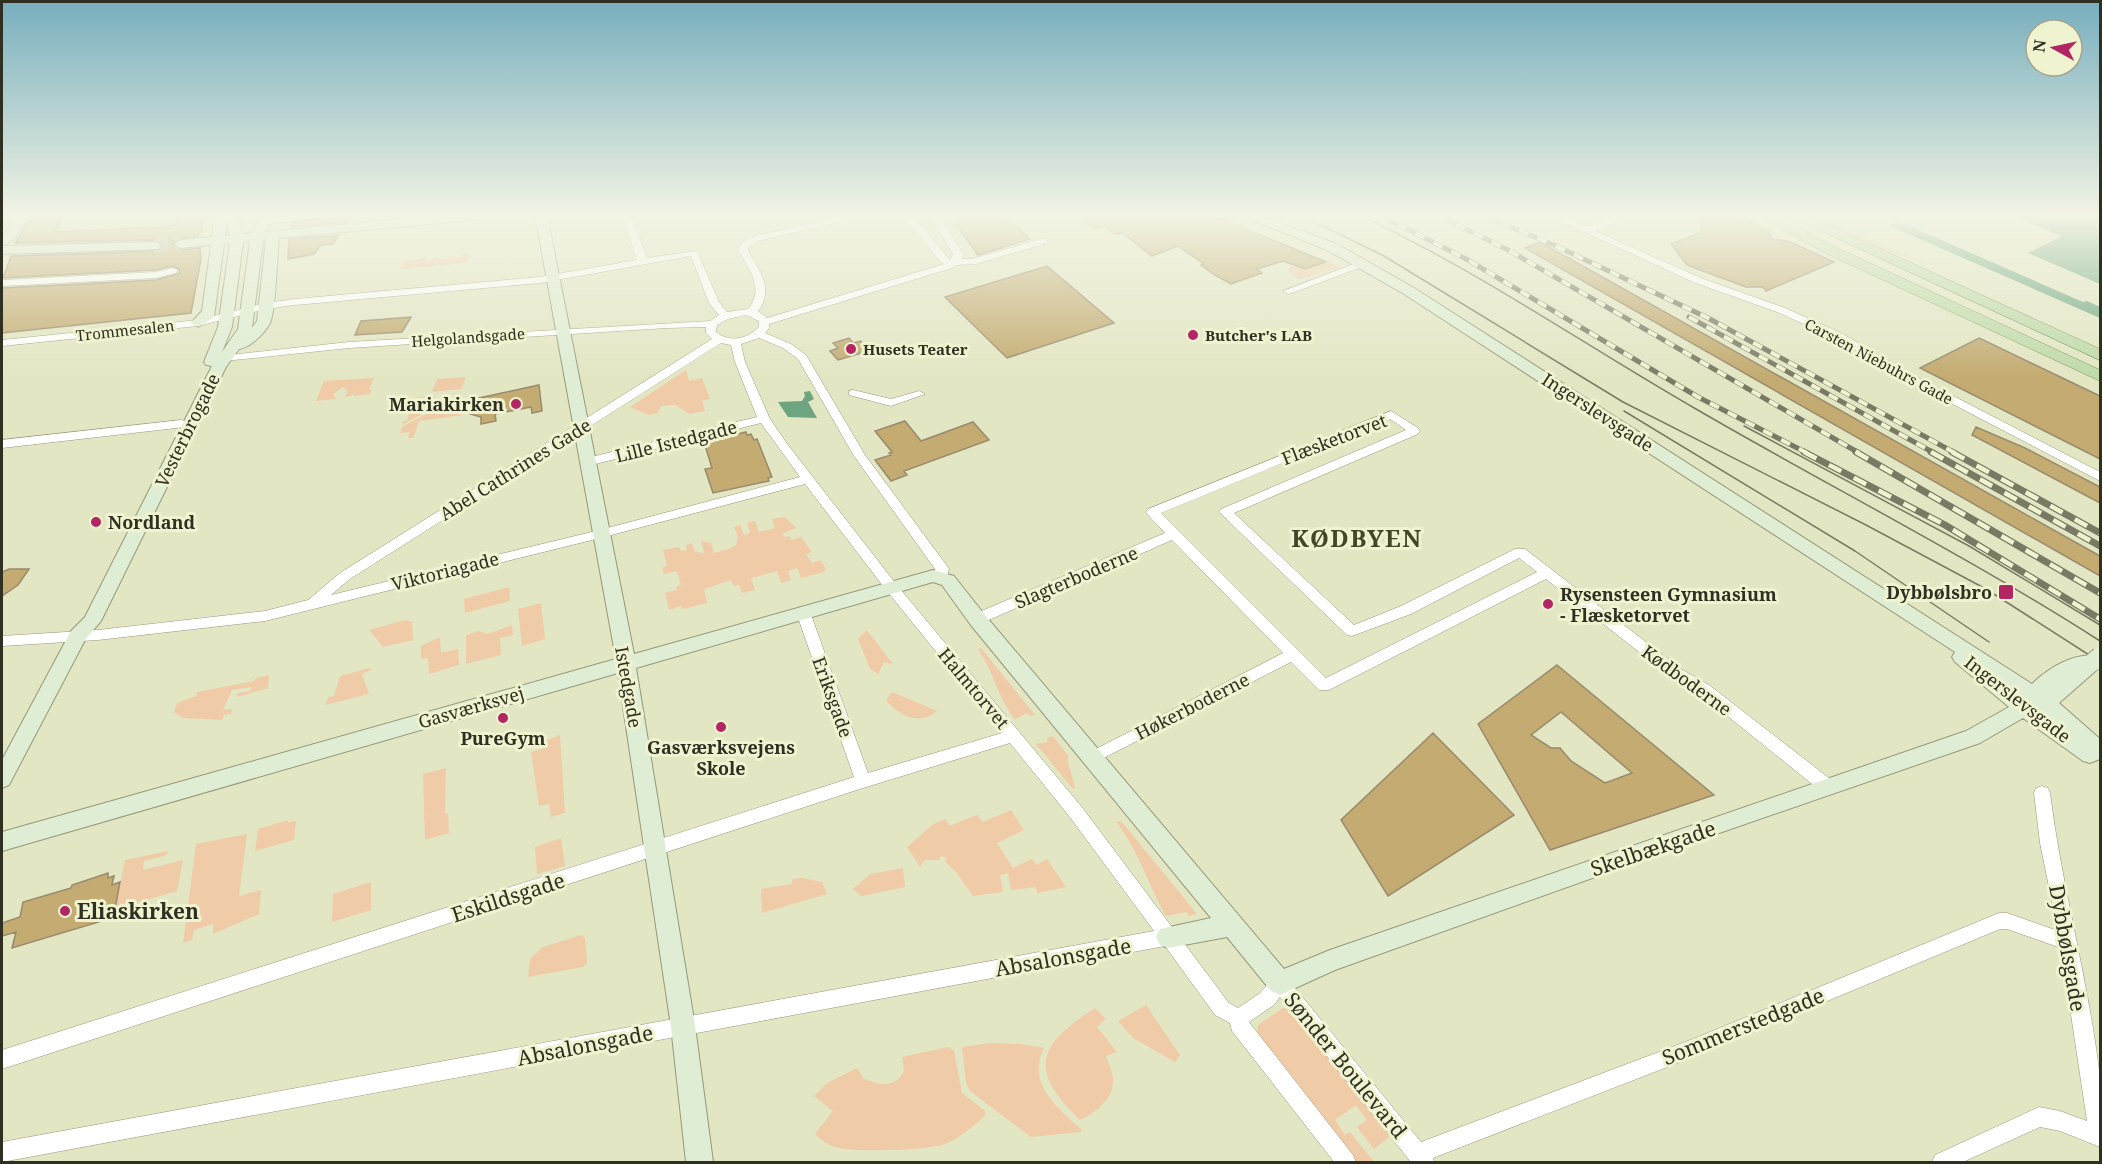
<svg xmlns="http://www.w3.org/2000/svg" width="2102" height="1164" font-family="'Noto Serif',serif">
	<style>
		.green { fill: #f0cba7 }
		.water { fill: #6da580 }
		.building { fill: #c3ab71; stroke: #988b6d; stroke-width: 1.5; fill-rule: evenodd }
		.lines { fill: none; stroke-linecap: round; stroke-linejoin: round }
		.secondary-tunnel { stroke: #bfc1a3; stroke-width: 14; stroke-dasharray: 14 7; stroke-linecap: butt }
		.street-casing { stroke: #969878; stroke-width: 1 }
		.secondary-casing { stroke: #969878; stroke-width: 2 }
		.primary-casing { stroke: #718f55; stroke-width: 1 }
		.street { fill: #fff; fill-rule: evenodd }
		.secondary { fill: #dfedd4; fill-rule: evenodd }
		.primary { fill: #bfdaa9; fill-rule: evenodd }
		.tram { stroke: #787a64; stroke-width: 1.5 }
		.rail-far1-casing { stroke: #787a64; stroke-width: 5 }
		.rail-casing { stroke: #787a64; stroke-width: 7 }
		.rail-far1 { stroke: #f0f3d0; stroke-width: 4; stroke-dasharray: 10; stroke-linecap: butt }
		.rail { stroke: #f0f3d0; stroke-width: 4.5; stroke-dasharray: 14; stroke-linecap: butt }
		.secondary-bridge-casing { stroke: #969878; stroke-width: 20; stroke-linecap: butt }
		.secondary-bridge { stroke: #dfedd4; stroke-width: 18 }
		.poi-dot { fill: #b12663; stroke: #f0f3d0; stroke-width: 2 }
		.labels { text-anchor: middle; dominant-baseline: central; stroke-width: 6; stroke-linejoin: round; paint-order: stroke }
		.far-street-label { font-size: 15px; fill: #2f2f22; stroke: #f0f3d0 }
		.far-poi-label { font-size: 15px; font-weight: bold; fill: #2f2f22; stroke: #f0f3d0; text-anchor: start }
		.poi-label { font-size: 18px; font-weight: bold; fill: #2f2f22; stroke: #f0f3d0; text-anchor: end }
		.street-label { font-size: 18px; fill: #2f2f22; stroke: #f0f3d0 }
		.near-street-label { font-size: 21px; fill: #2f2f22; stroke: #f0f3d0 }
		.near-poi-label { font-size: 21px; font-weight: bold; fill: #2f2f22; stroke: #f0f3d0; text-anchor: start }
		.district-label { font-size: 24px; font-weight: bold; letter-spacing: 1.5px; fill: #444628; stroke: #f0f3d0 }
	</style>
	<rect width="100%" height="100%" fill="#e3e6c3"/>
	<path class="green" d="M 1807,215 L 1815,215 L 1925,263 L 1883,250 Z
		M 465,254 L 471,255 L 466,263 L 401,269 L 405,259 L 413,261 L 426,257 L 426,262 L 437,257 L 443,260 L 455,255 L 454,259 Z
		M 1330,262 L 1339,267 L 1302,279 L 1298,279 L 1287,270 L 1292,265 L 1305,270 Z
		M 686,370 L 689,381 L 702,378 L 710,399 L 702,400 L 705,411 L 690,414 L 675,405 L 661,406 L 658,413 L 649,415 L 630,407 Z
		M 466,377 L 461,389 L 432,392 L 437,379 Z
		M 374,378 L 369,390 L 372,390 L 370,394 L 353,396 L 354,392 L 351,396 L 344,397 L 348,391 L 343,387 L 333,394 L 336,399 L 316,401 L 324,381 Z
		M 432,396 L 440,399 L 440,404 L 402,425 L 403,421 L 407,421 L 413,398 Z
		M 441,406 L 463,415 L 419,421 L 413,438 L 408,438 L 410,432 L 400,433 L 402,427 Z
		M 785,517 L 796,528 L 782,534 L 784,537 L 789,536 L 792,540 L 801,537 L 812,552 L 806,554 L 812,563 L 820,560 L 826,569 L 824,572 L 801,578 L 797,568 L 788,571 L 791,580 L 781,583 L 777,571 L 751,578 L 755,590 L 742,593 L 739,585 L 734,586 L 731,580 L 704,589 L 707,603 L 683,609 L 681,606 L 669,610 L 665,593 L 677,590 L 676,587 L 681,585 L 677,571 L 664,574 L 662,568 L 667,566 L 663,550 L 679,547 L 681,551 L 687,550 L 686,545 L 692,543 L 695,552 L 704,553 L 701,541 L 711,543 L 714,553 L 729,549 L 736,545 L 738,536 L 734,527 L 740,525 L 744,535 L 750,533 L 747,523 L 755,521 L 759,532 L 775,528 L 772,519 Z
		M 509,587 L 510,601 L 465,613 L 464,599 Z
		M 541,603 L 545,639 L 522,646 L 518,609 Z
		M 405,620 L 412,622 L 413,640 L 383,647 L 369,630 Z
		M 512,625 L 513,635 L 500,638 L 501,655 L 466,664 L 466,635 L 478,631 L 488,634 Z
		M 867,630 L 893,664 L 884,662 L 878,674 L 870,669 L 858,639 Z
		M 440,637 L 441,653 L 458,649 L 459,665 L 429,674 L 428,658 L 421,659 L 421,646 Z
		M 981,648 L 1035,715 L 1030,716 L 1027,713 L 1015,719 C 998,699 994,672 978,649 Z
		M 370,668 L 371,670 L 362,674 L 369,694 L 325,705 L 329,697 L 334,696 L 340,676 Z
		M 269,675 L 268,688 L 237,697 L 238,693 L 250,691 L 252,687 L 232,690 L 223,710 L 232,709 L 231,714 L 224,715 L 222,720 L 183,718 L 174,712 L 177,703 L 196,696 L 197,692 L 254,681 L 256,678 Z
		M 892,692 L 937,711 C 920,726 899,716 886,700 Z
		M 560,735 L 565,813 L 551,817 L 549,804 L 539,806 L 531,752 L 545,748 L 545,741 Z
		M 1053,736 L 1069,757 L 1067,758 L 1075,788 L 1073,789 L 1036,744 L 1048,742 L 1047,738 Z
		M 446,768 L 445,814 L 448,813 L 449,833 L 425,840 L 423,774 Z
		M 1011,810 L 1024,830 L 997,843 L 1013,868 L 1032,859 L 1037,865 L 1047,859 L 1066,887 L 1037,893 L 1036,887 L 1011,890 L 1008,873 L 1000,875 L 1003,892 L 973,896 L 956,872 L 945,862 L 947,858 L 941,856 L 939,860 L 925,860 L 920,867 L 907,847 L 932,825 L 946,819 L 949,826 L 977,815 L 983,822 Z
		M 288,820 L 288,822 L 296,821 L 294,840 L 255,851 L 258,829 Z
		M 1121,821 L 1197,914 L 1188,916 L 1187,912 L 1166,916 C 1148,885 1139,851 1116,822 Z
		M 247,834 L 239,896 L 261,890 L 259,914 L 213,934 L 213,924 L 194,930 L 192,940 L 183,943 L 196,844 Z
		M 561,838 L 565,866 L 537,874 L 535,847 Z
		M 168,851 L 167,855 L 144,861 L 143,870 L 183,860 L 177,891 L 115,909 L 125,860 Z
		M 903,868 L 905,887 L 861,896 L 853,889 L 870,874 Z
		M 802,878 L 822,882 L 827,894 L 762,913 L 761,889 L 792,884 L 792,879 Z
		M 371,882 L 371,910 L 332,922 L 333,894 Z
		M 581,935 L 585,938 L 587,963 L 583,967 L 528,977 L 530,959 L 543,947 Z
		M 1146,1005 L 1180,1055 L 1175,1062 L 1133,1038 L 1118,1021 Z
		M 1095,1008 L 1106,1019 L 1097,1027 L 1117,1052 L 1106,1056 C 1108,1063 1113,1072 1113,1080 C 1114,1099 1095,1113 1080,1120 C 1028,1070 1037,1045 1095,1008 Z
		M 1283,1008 L 1290,1009 L 1392,1135 L 1374,1149 L 1357,1127 L 1367,1120 L 1356,1105 L 1335,1120 L 1345,1135 L 1350,1132 L 1374,1162 L 1355,1162 L 1257,1034 L 1258,1025 Z
		M 990,1043 L 1020,1044 L 1044,1048 C 1026,1084 1058,1108 1082,1130 L 1081,1132 L 1031,1137 L 970,1091 L 966,1083 L 962,1047 Z
		M 948,1047 L 954,1051 L 962,1093 L 985,1111 L 985,1116 C 973,1126 958,1140 942,1145 C 924,1150 853,1153 835,1147 C 827,1145 821,1140 815,1134 L 833,1111 L 814,1096 L 827,1083 L 857,1068 L 864,1079 C 879,1085 895,1089 904,1071 L 902,1057 Z"/>
	<path class="water" d="M 2011,215 L 2100,215 L 2100,284 L 2028,253 L 2062,236 Z
		M 1898,221 L 2083,302 L 2087,301 L 2100,307 L 2100,318 L 1888,225 Z
		M 810,391 L 814,399 L 808,402 L 817,418 L 788,417 L 778,402 L 802,401 L 805,396 L 804,392 Z"/>
	<path class="building" d="M 46,215 L 65,215 L 55,232 L 159,227 L 176,225 L 178,215 L 205,215 L 201,232 L 198,233 L 198,236 L 180,238 L 172,243 L 180,250 L 200,248 L 201,259 L 191,313 L 2,333 L 2,288 L 156,280 L 180,273 L 179,269 L 172,266 L 156,270 L 3,278 L 11,256 L 159,251 L 162,247 L 159,241 L 154,240 L 15,243 L 28,222 Z
		M 351,215 L 347,222 L 291,227 L 291,223 L 312,219 Z
		M 957,215 L 1003,215 L 1030,239 L 978,255 L 955,223 L 963,220 Z
		M 1077,215 L 1212,215 L 1326,262 L 1305,269 L 1283,261 L 1257,269 L 1262,273 L 1231,284 L 1215,275 L 1201,265 L 1204,264 L 1178,246 L 1152,256 L 1122,233 L 1115,234 L 1105,226 L 1095,229 Z
		M 1697,215 L 1737,215 L 1768,230 L 1772,239 L 1788,241 L 1834,262 L 1766,291 L 1763,287 L 1746,287 L 1687,265 L 1671,244 L 1702,232 Z
		M 339,235 L 333,244 L 321,245 L 314,254 L 288,259 L 289,239 Z
		M 1540,242 L 2100,556 L 2100,576 L 1525,248 Z
		M 1047,266 L 1114,323 L 1007,358 L 945,297 Z
		M 411,317 L 402,332 L 355,335 L 361,321 Z
		M 849,338 L 853,343 L 861,341 L 868,351 L 838,360 L 830,351 L 838,348 L 833,343 Z
		M 1979,338 L 2100,396 L 2100,459 L 1920,368 Z
		M 539,385 L 542,411 L 532,413 L 531,407 L 495,414 L 496,421 L 481,424 L 481,417 L 470,414 L 469,405 L 479,398 Z
		M 905,421 L 921,441 L 973,422 L 989,440 L 904,471 L 907,475 L 891,481 L 875,460 L 891,455 L 889,453 L 892,452 L 875,431 Z
		M 1976,427 L 2025,448 L 2100,487 L 2100,503 L 1972,435 Z
		M 746,432 L 747,435 L 751,434 L 754,440 L 757,439 L 772,477 L 768,478 L 769,481 L 713,493 L 705,469 L 712,468 L 704,442 Z
		M 9,569 L 29,569 L 18,585 L 2,596 L 2,572 Z
		M 1557,665 L 1714,795 L 1550,850 L 1478,724 ZM 1561,712 L 1632,773 L 1605,783 L 1571,761 L 1560,748 L 1551,748 L 1531,735 Z
		M 1433,733 L 1514,815 L 1388,896 L 1341,820 Z
		M 108,873 L 108,878 L 114,876 L 112,885 L 120,882 L 115,909 L 104,912 L 102,921 L 12,948 L 16,932 L 2,936 L 2,923 L 20,917 L 23,902 L 71,888 L 72,885 Z"/>
	<g class="lines">
		<path class="secondary-tunnel" d="M 154,246 L 180,244"/>
		<g class="street-casing">
			<path id="street" d="M 622,215 L 631,215 L 647,258 L 697,251 L 719,302 L 727,312 L 748,309 C 765,289 749,269 738,250 L 742,242 L 755,236 L 851,215 L 869,215 L 758,241 L 749,246 L 748,250 C 759,271 775,289 758,311 L 767,318 L 944,264 L 940,262 L 903,215 L 912,215 L 950,260 L 953,254 L 930,215 L 939,215 L 963,254 L 962,259 L 972,259 L 1041,239 L 1047,239 L 1047,243 L 976,264 L 957,265 L 952,268 L 769,324 L 769,328 L 765,333 L 791,344 L 806,355 L 865,455 L 947,566 L 949,569 L 946,580 L 936,580 L 935,569 L 854,456 L 798,359 L 783,348 L 759,338 L 741,344 L 745,362 L 770,419 L 788,445 L 896,584 L 1081,806 L 1229,1003 L 1238,1008 L 1260,993 L 1274,977 L 1280,974 L 1286,977 L 1421,1142 L 1693,1039 L 1999,913 L 2007,913 L 2058,931 L 2040,843 L 2034,793 L 2036,788 L 2042,786 L 2048,788 L 2050,793 C 2062,889 2089,982 2100,1078 C 2102,1100 2100,1124 2100,1147 L 2060,1131 L 2040,1127 L 1963,1162 L 1932,1162 L 1935,1155 L 2039,1107 L 2060,1111 L 2087,1121 L 2061,948 L 2007,929 L 2000,929 L 1693,1057 L 1433,1158 L 1434,1162 L 1410,1161 L 1280,997 L 1274,1005 L 1249,1022 L 1353,1155 L 1356,1162 L 1334,1162 L 1232,1031 L 1230,1023 L 1215,1015 L 1165,946 L 2,1162 L 2,1142 L 1154,931 L 1069,816 L 1010,743 L 863,788 L 2,1069 L 2,1050 L 854,777 L 796,612 L 798,608 L 808,608 L 810,612 L 868,773 L 1002,733 L 886,590 L 805,484 L 600,538 L 265,621 L 98,640 L 2,646 L 2,636 L 98,630 L 265,611 L 308,600 L 340,573 L 712,339 L 706,333 L 706,327 L 667,328 L 349,348 L 224,361 L 219,358 L 220,356 L 349,342 L 710,321 L 719,315 L 709,303 L 691,256 L 540,283 L 295,305 L 266,309 L 198,326 L 2,346 L 2,340 L 198,320 L 266,303 L 295,299 L 540,277 L 637,260 ZM 746,315 L 759,321 L 759,327 C 747,339 730,343 716,332 L 717,325 L 728,319 ZM 721,343 L 731,345 L 735,362 L 757,417 L 587,458 L 581,462 L 587,466 L 761,423 L 800,477 L 600,530 L 331,595 L 350,579 Z
				M 1548,215 L 1560,215 L 1587,227 L 1621,215 L 1635,215 L 1595,231 L 1701,278 L 1785,308 L 1841,333 L 1907,372 L 2100,472 L 2100,481 L 1899,376 L 1833,337 L 1777,312 L 1693,282 Z
				M 1364,260 L 1367,261 L 1367,265 L 1292,293 L 1288,294 L 1283,291 Z
				M 173,268 L 178,271 L 176,273 L 156,278 L 2,286 L 2,280 L 156,272 Z
				M 853,390 L 891,399 L 919,391 L 925,394 L 891,406 L 849,395 L 849,391 Z
				M 1391,411 L 1418,428 L 1420,431 L 1418,434 L 1234,513 L 1354,625 L 1401,606 L 1515,549 L 1525,549 L 1681,669 L 1709,685 L 1834,782 L 1836,787 L 1834,792 L 1828,794 L 1822,792 L 1699,693 L 1671,677 L 1546,579 L 1329,690 L 1319,690 L 1291,662 L 1092,764 L 1086,762 L 1084,758 L 1086,754 L 1283,653 L 1172,540 L 982,623 L 972,623 L 970,619 L 972,615 L 1165,533 L 1148,515 L 1146,512 L 1148,509 ZM 1390,419 L 1406,430 L 1221,509 L 1219,512 L 1347,635 L 1352,636 L 1411,614 L 1519,558 L 1537,572 L 1326,678 L 1161,513 Z
				M 181,420 L 185,421 L 187,424 L 185,427 L 2,448 L 2,440 Z"/>
		</g>
		<g class="secondary-casing">
			<path id="secondary" d="M 2,215 L 11,215 L 6,224 L 2,225 Z
				M 18,215 L 30,215 L 14,239 L 2,246 L 2,236 Z
				M 215,215 L 238,215 L 242,234 L 252,233 L 261,215 L 314,215 L 308,219 L 269,224 L 265,232 L 440,215 L 488,215 L 482,219 L 279,238 C 277,255 276,311 270,323 C 265,333 250,348 239,349 L 226,367 L 101,621 L 85,640 L 9,785 L 2,788 L 2,760 L 71,631 L 85,617 L 212,366 L 206,365 L 204,362 L 218,327 L 230,243 L 224,244 L 214,317 L 198,327 L 191,323 L 202,311 L 211,245 L 180,248 L 174,244 L 180,240 L 212,237 ZM 227,219 L 230,235 L 225,236 ZM 266,239 L 257,321 L 252,328 L 263,240 ZM 250,241 L 238,329 L 222,352 L 232,327 L 243,242 Z
				M 535,215 L 547,215 L 634,654 L 933,570 L 954,576 L 984,614 L 1284,969 L 1330,950 L 1966,731 L 2009,707 L 1955,662 L 1952,657 L 1955,652 L 1404,294 L 1327,250 L 1240,215 L 1258,215 L 1337,244 L 1414,288 L 2032,684 C 2048,668 2077,650 2100,657 L 2100,667 L 2059,703 L 2100,739 L 2100,759 L 2090,763 L 2083,761 L 2023,718 L 1980,743 L 1699,840 L 1335,970 L 1280,995 L 1271,991 L 1227,937 L 1168,948 L 1160,945 L 1156,937 L 1160,929 L 1211,918 L 970,624 L 942,585 L 933,582 L 636,668 L 695,1026 L 713,1162 L 686,1162 L 671,1026 L 618,673 L 2,851 L 2,832 L 616,659 Z
				M 154,242 L 159,243 L 160,246 L 159,249 L 2,254 L 2,246 Z"/>
		</g>
		<g class="primary-casing">
			<path id="primary" d="M 1759,215 L 1777,215 L 1831,245 L 2100,370 L 2100,381 L 1821,251 Z
				M 1787,215 L 1806,215 L 2100,349 L 2100,360 Z"/>
		</g>
		<use href="#street" class="street"/>
		<use href="#secondary" class="secondary"/>
		<use href="#primary" class="primary"/>
		<path class="tram" d="M 1300,215 L 1384,256 L 1623,402 L 1866,525 L 1986,589 L 2100,662
			M 1359,215 C 1477,270 1583,344 1696,409 C 1830,487 1969,557 2100,641
			M 1624,411 L 1855,551 L 1989,642
			M 1744,426 L 1969,546 L 2100,625"/>
		<g class="rail-far1-casing">
			<path id="rail-far1" d="M 1380,215 L 1468,260 L 1698,397 L 1807,453
				M 1438,215 L 1510,251 L 1859,453
				M 1482,215 L 1554,245 L 1708,318 L 1955,453
				M 1689,317 L 1934,453"/>
		</g>
		<g class="rail-casing">
			<path id="rail" d="M 1804,452 L 1945,525 L 2100,619
				M 1856,452 L 2100,593
				M 1931,452 L 2100,546
				M 1952,452 L 2100,533"/>
		</g>
		<use href="#rail-far1" class="rail-far1"/>
		<use href="#rail" class="rail"/>
		<g class="secondary-bridge-casing">
			<path id="secondary-bridge" d="M 2093,662 L 2100,656"/>
		</g>
		<use href="#secondary-bridge" class="secondary-bridge"/>
	</g>
	<linearGradient id="sky" x2="0" y2="1"><stop stop-color="#77aebe"/><stop offset="0.57" stop-color="#f2f4e4"/><stop offset="1" stop-color="#f2f4e4" stop-opacity="0"/></linearGradient>
	<rect width="2102" height="378" fill="url(#sky)"/>
	<g class="poi-dot">
		<circle cx="1193" cy="335" r="6"/>
		<circle cx="851" cy="349" r="6"/>
		<circle cx="516" cy="404" r="6"/>
		<circle cx="96" cy="522" r="6"/>
		<rect x="1998" y="584" width="16" height="16" rx="3"/>
		<circle cx="1548" cy="604" r="6"/>
		<circle cx="503" cy="718" r="6"/>
		<circle cx="721" cy="727" r="6"/>
		<circle cx="65" cy="911" r="6"/>
	</g>
	<g class="labels">
		<g class="far-street-label">
			<text transform="translate(125 330) rotate(-6)">Trommesalen</text>
			<text transform="translate(468 337) rotate(-4)">Helgolandsgade</text>
			<text transform="translate(1879 361) rotate(28)">Carsten Niebuhrs Gade</text>
		</g>
		<g class="far-poi-label">
			<text x="1205" y="335">Butcher's LAB</text>
			<text x="863" y="349">Husets Teater</text>
		</g>
		<g class="poi-label">
			<text x="504" y="404">Mariakirken</text>
			<text x="108" y="522" text-anchor="start">Nordland</text>
			<text x="1992" y="592">Dybbølsbro</text>
			<text x="1560" y="594" text-anchor="start">Rysensteen Gymnasium<tspan x="1560" dy="21">- Flæsketorvet</tspan></text>
			<text x="503" y="738" text-anchor="middle">PureGym</text>
			<text x="721" y="747" text-anchor="middle">Gasværksvejens<tspan x="721" dy="21">Skole</tspan></text>
		</g>
		<g class="street-label">
			<text transform="translate(1598 412) rotate(33)">Ingerslevsgade</text>
			<text transform="translate(187 430) rotate(-64)">Vesterbrogade</text>
			<text transform="translate(1334 439) rotate(-21)">Flæsketorvet</text>
			<text transform="translate(676 441) rotate(-14)">Lille Istedgade</text>
			<text transform="translate(515 469) rotate(-32)">Abel Cathrines Gade</text>
			<text transform="translate(445 571) rotate(-14)">Viktoriagade</text>
			<text transform="translate(1076 577) rotate(-23)">Slagterboderne</text>
			<text transform="translate(1687 680) rotate(36)">Kødboderne</text>
			<text transform="translate(629 687) rotate(80)">Istedgade</text>
			<text transform="translate(974 688) rotate(50)">Halmtorvet</text>
			<text transform="translate(833 697) rotate(70)">Eriksgade</text>
			<text transform="translate(2018 699) rotate(38)">Ingerslevsgade</text>
			<text transform="translate(1192 706) rotate(-27)">Høkerboderne</text>
			<text transform="translate(471 707) rotate(-16)">Gasværksvej</text>
		</g>
		<g class="near-street-label">
			<text transform="translate(1653 848) rotate(-19)">Skelbækgade</text>
			<text transform="translate(508 897) rotate(-18)">Eskildsgade</text>
			<text transform="translate(2068 948) rotate(80)">Dybbølsgade</text>
			<text transform="translate(1063 957) rotate(-10)">Absalonsgade</text>
			<text transform="translate(1743 1026) rotate(-22)">Sommerstedgade</text>
			<text transform="translate(585 1045) rotate(-11)">Absalonsgade</text>
			<text transform="translate(1346 1065) rotate(51)">Sønder Boulevard</text>
		</g>
		<g class="near-poi-label">
			<text x="77" y="911">Eliaskirken</text>
		</g>
		<g class="district-label">
			<text x="1357" y="537">KØDBYEN</text>
		</g>
	</g>
	<rect width="2102" height="1164" fill="none" stroke="#2f2f22" stroke-width="6"/>
	<g transform="translate(2054 48) rotate(278)"><circle r="28" fill="#f0f3d0" stroke="#a3a58a" stroke-width="1.5"/>
	<path d="M0-4.5L10 22L0 15L-10 22Z" fill="#b12663"/>
	<text y="-9" font-size="16" font-weight="bold" text-anchor="middle" fill="#2f2f22">N</text>
	</g>
</svg>
